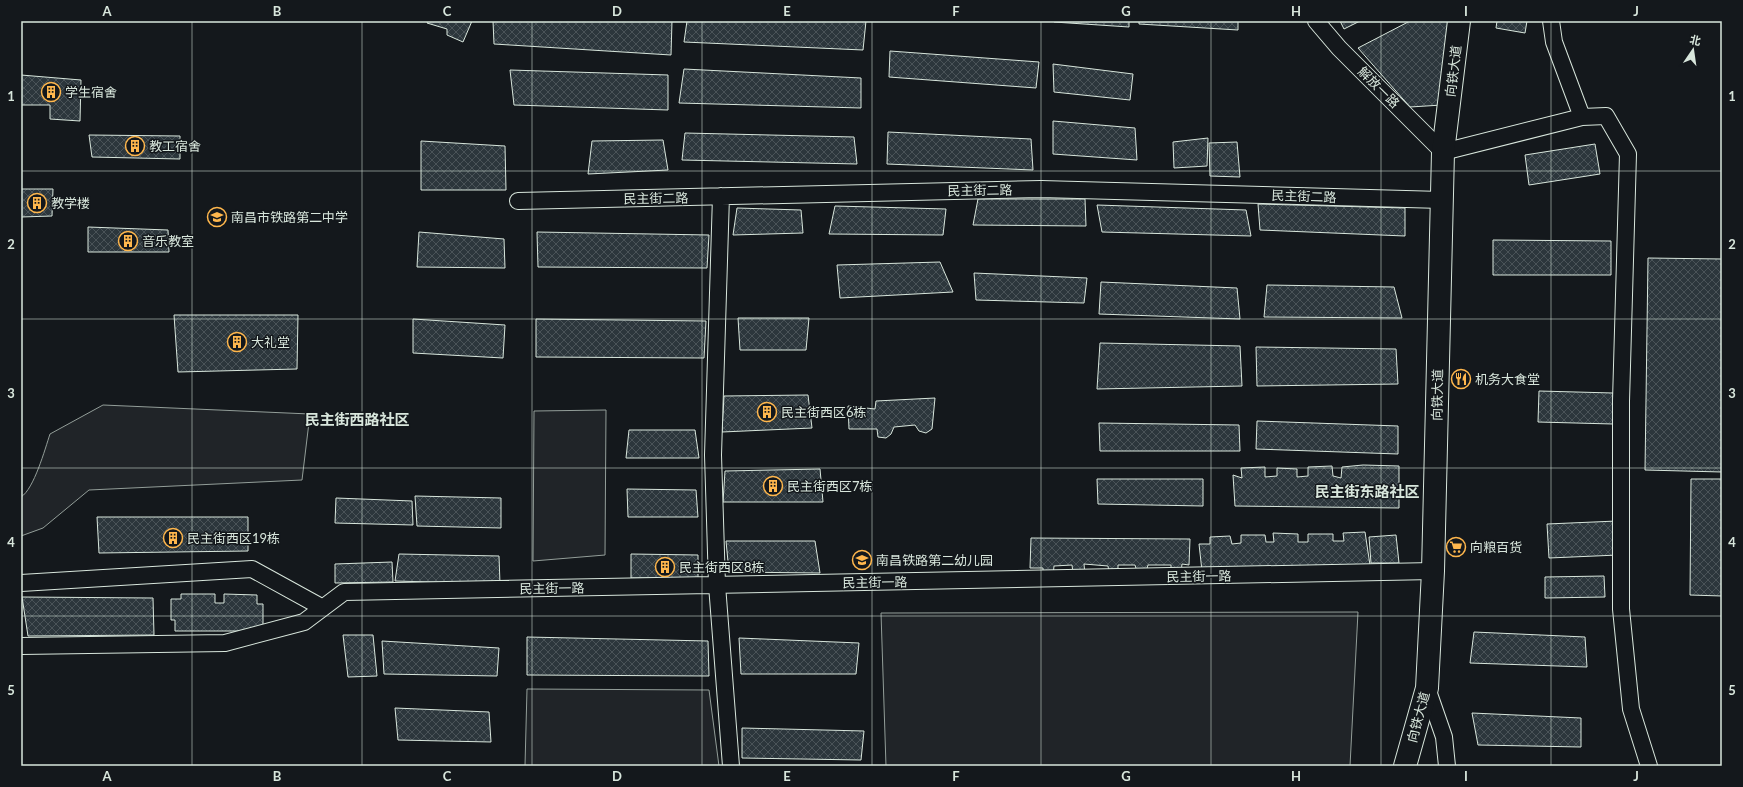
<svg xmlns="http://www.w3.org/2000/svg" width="1743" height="787" font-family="Lato,'Noto Sans SC',sans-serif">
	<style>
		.green { fill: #202428; stroke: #939e99 }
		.building { fill: url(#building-cross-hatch); stroke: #d8e6dc }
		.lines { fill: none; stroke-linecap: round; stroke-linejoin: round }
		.street-casing { stroke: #d8e6dc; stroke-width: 18 }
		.secondary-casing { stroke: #d8e6dc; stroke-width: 24 }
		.street { stroke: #14181c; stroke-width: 16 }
		.secondary { stroke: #14181c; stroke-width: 22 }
		.grid { fill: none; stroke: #d8e6dc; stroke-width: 1; stroke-opacity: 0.55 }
		.labels { text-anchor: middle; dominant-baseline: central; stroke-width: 3; stroke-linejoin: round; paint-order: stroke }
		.street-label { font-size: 13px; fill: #d8e6dc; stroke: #14181c }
		.poi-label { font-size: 13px; fill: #d8e6dc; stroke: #14181c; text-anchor: start }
		.quarter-label { font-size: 15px; font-weight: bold; fill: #d8e6dc; stroke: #14181c }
		.neatline { fill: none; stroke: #d8e6dc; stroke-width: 1.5 }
		.grid-label { font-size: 13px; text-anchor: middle; font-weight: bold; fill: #d8e6dc }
	</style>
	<defs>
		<pattern id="building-cross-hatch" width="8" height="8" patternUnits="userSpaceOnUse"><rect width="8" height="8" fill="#2c363c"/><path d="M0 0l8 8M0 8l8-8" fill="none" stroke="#4a5358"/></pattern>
	</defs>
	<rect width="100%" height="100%" fill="#14181c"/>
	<path class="green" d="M 103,405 L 310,414 L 302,480 L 89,490 L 43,528 L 21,536 L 21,497 C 34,489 45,449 50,434 Z
		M 606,410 L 605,555 L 533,561 L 534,411 Z
		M 1358,612 L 1350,766 L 886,766 L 881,613 Z
		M 527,689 L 709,690 L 719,766 L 525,766 Z"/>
	<path class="building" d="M 428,21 L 472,21 L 463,42 L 447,35 L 447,29 L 427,23 Z
		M 493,21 L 672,21 L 671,55 L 494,44 Z
		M 687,21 L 866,21 L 863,50 L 684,42 Z
		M 1055,21 L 1129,21 L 1129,27 L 1054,22 Z
		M 1139,21 L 1238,21 L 1238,30 L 1139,24 Z
		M 1340,21 L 1360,21 L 1344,29 Z
		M 1410,21 L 1454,21 L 1442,105 L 1410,107 L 1358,48 Z
		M 1497,21 L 1527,21 L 1525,33 L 1496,28 Z
		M 890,51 L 1039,62 L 1036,88 L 889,77 Z
		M 1053,64 L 1133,74 L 1130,100 L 1054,92 Z
		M 684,69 L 861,78 L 861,108 L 679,103 Z
		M 510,70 L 668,75 L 668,110 L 514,105 Z
		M 21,75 L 81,80 L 80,121 L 50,119 L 50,105 L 21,105 Z
		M 1053,121 L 1135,128 L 1137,160 L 1053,154 Z
		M 888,132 L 1031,139 L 1033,170 L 887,164 Z
		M 685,133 L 854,137 L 857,164 L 682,160 Z
		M 89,135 L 180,136 L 180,159 L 92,157 Z
		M 1208,138 L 1207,166 L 1174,168 L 1173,142 Z
		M 663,140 L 668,170 L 588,174 L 592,141 Z
		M 421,141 L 505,146 L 506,190 L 421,190 Z
		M 1237,142 L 1240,177 L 1210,176 L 1209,143 Z
		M 1595,144 L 1600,174 L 1529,185 L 1525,155 Z
		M 21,189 L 53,189 L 52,216 L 21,217 Z
		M 978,199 L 1085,199 L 1086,226 L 973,225 Z
		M 1258,204 L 1405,208 L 1405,236 L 1260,230 Z
		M 1097,205 L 1246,210 L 1251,236 L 1102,232 Z
		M 835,206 L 946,209 L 943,235 L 829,234 Z
		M 737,208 L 801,210 L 803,233 L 733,235 Z
		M 88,227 L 168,230 L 169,252 L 88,252 Z
		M 419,232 L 504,239 L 505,268 L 417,267 Z
		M 537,232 L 709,235 L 707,268 L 538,267 Z
		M 1493,240 L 1611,241 L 1611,275 L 1493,275 Z
		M 1648,258 L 1722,259 L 1722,472 L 1645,470 Z
		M 940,262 L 953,292 L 840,298 L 837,265 Z
		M 974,273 L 1087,278 L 1084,303 L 976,300 Z
		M 1101,282 L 1237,288 L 1240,319 L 1099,314 Z
		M 1267,285 L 1394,287 L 1402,318 L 1264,317 Z
		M 174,315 L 298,315 L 297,369 L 178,372 Z
		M 738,318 L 809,318 L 806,350 L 740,350 Z
		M 413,319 L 505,325 L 503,358 L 413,353 Z
		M 536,319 L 706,321 L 704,358 L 536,357 Z
		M 1100,343 L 1240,346 L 1242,386 L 1097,389 Z
		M 1256,347 L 1396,349 L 1398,384 L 1257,386 Z
		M 1539,391 L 1613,393 L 1613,424 L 1538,422 Z
		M 808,395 L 812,428 L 722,432 L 724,396 Z
		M 935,398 L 932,429 L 926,433 L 919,431 L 915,425 L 894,427 L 891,434 L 886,438 L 878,437 L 877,429 L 849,429 L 848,406 L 875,409 L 876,401 Z
		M 1257,421 L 1398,426 L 1398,454 L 1256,449 Z
		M 1099,423 L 1239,425 L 1240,451 L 1100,451 Z
		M 629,430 L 695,430 L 699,458 L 626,458 Z
		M 1363,465 L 1399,466 L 1399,508 L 1235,506 L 1233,475 L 1242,478 L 1241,468 L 1265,467 L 1265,477 L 1277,476 L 1277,468 L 1297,469 L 1297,477 L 1308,476 L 1308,467 L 1332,466 L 1333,476 L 1341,478 L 1342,467 Z
		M 820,469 L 823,502 L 723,502 L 725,471 Z
		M 1097,479 L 1203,479 L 1203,506 L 1098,504 Z
		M 1691,479 L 1722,479 L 1722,596 L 1690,595 Z
		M 627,489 L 696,490 L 698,517 L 628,517 Z
		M 415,496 L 501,498 L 501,528 L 417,526 Z
		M 336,498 L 412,501 L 413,525 L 335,523 Z
		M 97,517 L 248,517 L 248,551 L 99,553 Z
		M 1617,521 L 1618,555 L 1549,558 L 1547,524 Z
		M 1365,532 L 1370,565 L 1202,571 L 1199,544 L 1210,544 L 1210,537 L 1230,536 L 1232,544 L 1241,543 L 1241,535 L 1265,535 L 1266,542 L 1274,542 L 1273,533 L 1298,534 L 1298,542 L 1308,542 L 1308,534 L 1333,534 L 1333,541 L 1344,541 L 1343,533 Z
		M 1396,535 L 1399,563 L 1371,563 L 1369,537 Z
		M 1031,538 L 1190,539 L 1189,565 L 1182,564 L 1181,573 L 1171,573 L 1171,565 L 1148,565 L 1146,572 L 1137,572 L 1135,565 L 1118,565 L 1118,574 L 1109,572 L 1108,566 L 1084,564 L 1085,575 L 1073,573 L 1072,565 L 1054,566 L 1053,576 L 1043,575 L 1043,568 L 1030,568 Z
		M 726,541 L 815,541 L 820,573 L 729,572 Z
		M 399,554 L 499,556 L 500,584 L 395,581 Z
		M 631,554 L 698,555 L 698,578 L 631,578 Z
		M 392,562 L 393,582 L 335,583 L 335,564 Z
		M 1604,576 L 1605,597 L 1545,598 L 1545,577 Z
		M 181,594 L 215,594 L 215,603 L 224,603 L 224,594 L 257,595 L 257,604 L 263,604 L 263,631 L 175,631 L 175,620 L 171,620 L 171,599 L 181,599 Z
		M 22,597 L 153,598 L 154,635 L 28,636 Z
		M 1474,632 L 1585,637 L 1587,667 L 1470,663 Z
		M 343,635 L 373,635 L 377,676 L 348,677 Z
		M 527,637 L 708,641 L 709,676 L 527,675 Z
		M 739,638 L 859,643 L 856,674 L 741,674 Z
		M 382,641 L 499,648 L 497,676 L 384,674 Z
		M 395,708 L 489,712 L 491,742 L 398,740 Z
		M 1472,713 L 1581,718 L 1581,747 L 1478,745 Z
		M 742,728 L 864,731 L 861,760 L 742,758 Z"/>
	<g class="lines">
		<g class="street-casing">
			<path id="street" d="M 1316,21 L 1339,48 L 1443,152 L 1582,117 L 1606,116 L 1628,154 L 1621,401 L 1621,609 L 1631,709 L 1649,766
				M 1551,21 L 1554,42 L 1582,117
				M 721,196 L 713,455 L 717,585 L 731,766
				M 518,201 L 1041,189 L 1442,200
				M 21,583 L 252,569 L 323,608
				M 21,646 L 225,643 L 304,622 L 344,592 L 1433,571
				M 1427,688 L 1444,737 L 1447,766"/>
		</g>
		<g class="secondary-casing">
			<path id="secondary" d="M 1405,766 L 1427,688 L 1433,571 L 1443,152 L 1459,21"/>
		</g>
		<use href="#street" class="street"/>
		<use href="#secondary" class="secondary"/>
	</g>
	<path class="grid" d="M 192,21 L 192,766M 362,21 L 362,766M 532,21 L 532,766M 702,21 L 702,766M 872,21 L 872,766M 1041,21 L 1041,766M 1211,21 L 1211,766M 1381,21 L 1381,766M 1551,21 L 1551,766M 21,171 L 1722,171M 21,319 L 1722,319M 21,468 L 1722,468M 21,616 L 1722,616"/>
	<defs>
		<g id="building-ring" transform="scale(1)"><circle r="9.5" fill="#14181c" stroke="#ffb74d" stroke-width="1.5"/><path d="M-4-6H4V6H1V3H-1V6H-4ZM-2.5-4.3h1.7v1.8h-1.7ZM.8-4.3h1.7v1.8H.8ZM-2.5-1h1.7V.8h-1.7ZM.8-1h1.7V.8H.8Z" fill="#ffb74d"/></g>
		<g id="school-ring" transform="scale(1)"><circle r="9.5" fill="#14181c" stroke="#ffb74d" stroke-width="1.5"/><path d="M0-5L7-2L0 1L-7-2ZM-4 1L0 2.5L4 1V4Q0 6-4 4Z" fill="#ffb74d"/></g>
		<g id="restaurant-ring" transform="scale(1)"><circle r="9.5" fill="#14181c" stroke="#ffb74d" stroke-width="1.5"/><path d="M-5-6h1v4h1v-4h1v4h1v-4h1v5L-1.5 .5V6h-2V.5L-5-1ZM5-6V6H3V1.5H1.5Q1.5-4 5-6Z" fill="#ffb74d"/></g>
		<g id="supermarket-ring" transform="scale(1)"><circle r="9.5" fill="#14181c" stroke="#ffb74d" stroke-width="1.5"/><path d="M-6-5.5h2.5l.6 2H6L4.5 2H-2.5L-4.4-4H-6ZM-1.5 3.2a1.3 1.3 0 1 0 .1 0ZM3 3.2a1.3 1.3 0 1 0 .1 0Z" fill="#ffb74d"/></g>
	</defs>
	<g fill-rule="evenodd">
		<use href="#building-ring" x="51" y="92"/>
		<use href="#building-ring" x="135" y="146"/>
		<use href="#building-ring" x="37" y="203"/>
		<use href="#school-ring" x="217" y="217"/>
		<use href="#building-ring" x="128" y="241"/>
		<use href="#building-ring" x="237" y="342"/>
		<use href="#restaurant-ring" x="1461" y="379"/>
		<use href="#building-ring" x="767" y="412"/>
		<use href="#building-ring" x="773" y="486"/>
		<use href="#building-ring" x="173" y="538"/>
		<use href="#supermarket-ring" x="1456" y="547"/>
		<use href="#school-ring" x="862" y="560"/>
		<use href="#building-ring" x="665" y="567"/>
	</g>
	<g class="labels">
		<g class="street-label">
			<text transform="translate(1453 71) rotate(-83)">向铁大道</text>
			<text transform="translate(1379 87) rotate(45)">解放一路</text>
			<text transform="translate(980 190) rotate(-1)">民主街二路</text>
			<text transform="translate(1304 196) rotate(2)">民主街二路</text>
			<text transform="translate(656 198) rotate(-1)">民主街二路</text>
			<text transform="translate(1437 395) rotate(-89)">向铁大道</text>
			<text transform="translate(1199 576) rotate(-1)">民主街一路</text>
			<text transform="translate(875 582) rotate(-1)">民主街一路</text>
			<text transform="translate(552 588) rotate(-1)">民主街一路</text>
			<text transform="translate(1418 717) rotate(-75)">向铁大道</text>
		</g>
		<g class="poi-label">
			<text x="65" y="92">学生宿舍</text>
			<text x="149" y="146">教工宿舍</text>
			<text x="51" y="203">教学楼</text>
			<text x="231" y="217">南昌市铁路第二中学</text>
			<text x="142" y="241">音乐教室</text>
			<text x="251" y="342">大礼堂</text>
			<text x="1475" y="379">机务大食堂</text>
			<text x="781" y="412">民主街西区6栋</text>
			<text x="787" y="486">民主街西区7栋</text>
			<text x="187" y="538">民主街西区19栋</text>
			<text x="1470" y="547">向粮百货</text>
			<text x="876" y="560">南昌铁路第二幼儿园</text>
			<text x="679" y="567">民主街西区8栋</text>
		</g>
		<g class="quarter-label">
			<text x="357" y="419">民主街西路社区</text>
			<text x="1367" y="491">民主街东路社区</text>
		</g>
	</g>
	<rect width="1743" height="787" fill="none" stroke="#14181c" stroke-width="44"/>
	<g transform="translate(1693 50) rotate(13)" stroke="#14181c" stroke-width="3" paint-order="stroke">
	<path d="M0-3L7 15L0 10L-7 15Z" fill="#d8e6dc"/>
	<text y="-6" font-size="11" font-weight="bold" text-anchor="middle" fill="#d8e6dc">北</text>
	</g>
	<rect x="22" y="22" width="1699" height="743" class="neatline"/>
	<g class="grid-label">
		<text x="107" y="16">A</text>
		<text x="277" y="16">B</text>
		<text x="447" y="16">C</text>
		<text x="617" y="16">D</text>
		<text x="787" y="16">E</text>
		<text x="956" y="16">F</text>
		<text x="1126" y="16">G</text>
		<text x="1296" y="16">H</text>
		<text x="1466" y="16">I</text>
		<text x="1636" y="16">J</text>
		<text x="11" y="101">1</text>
		<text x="1732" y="101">1</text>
		<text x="11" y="249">2</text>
		<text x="1732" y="249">2</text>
		<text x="11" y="398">3</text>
		<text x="1732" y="398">3</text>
		<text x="11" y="547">4</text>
		<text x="1732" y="547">4</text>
		<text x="11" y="695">5</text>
		<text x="1732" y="695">5</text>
		<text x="107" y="781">A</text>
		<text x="277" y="781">B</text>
		<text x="447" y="781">C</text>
		<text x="617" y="781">D</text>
		<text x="787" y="781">E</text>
		<text x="956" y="781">F</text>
		<text x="1126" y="781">G</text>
		<text x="1296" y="781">H</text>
		<text x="1466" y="781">I</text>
		<text x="1636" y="781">J</text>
	</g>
</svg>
